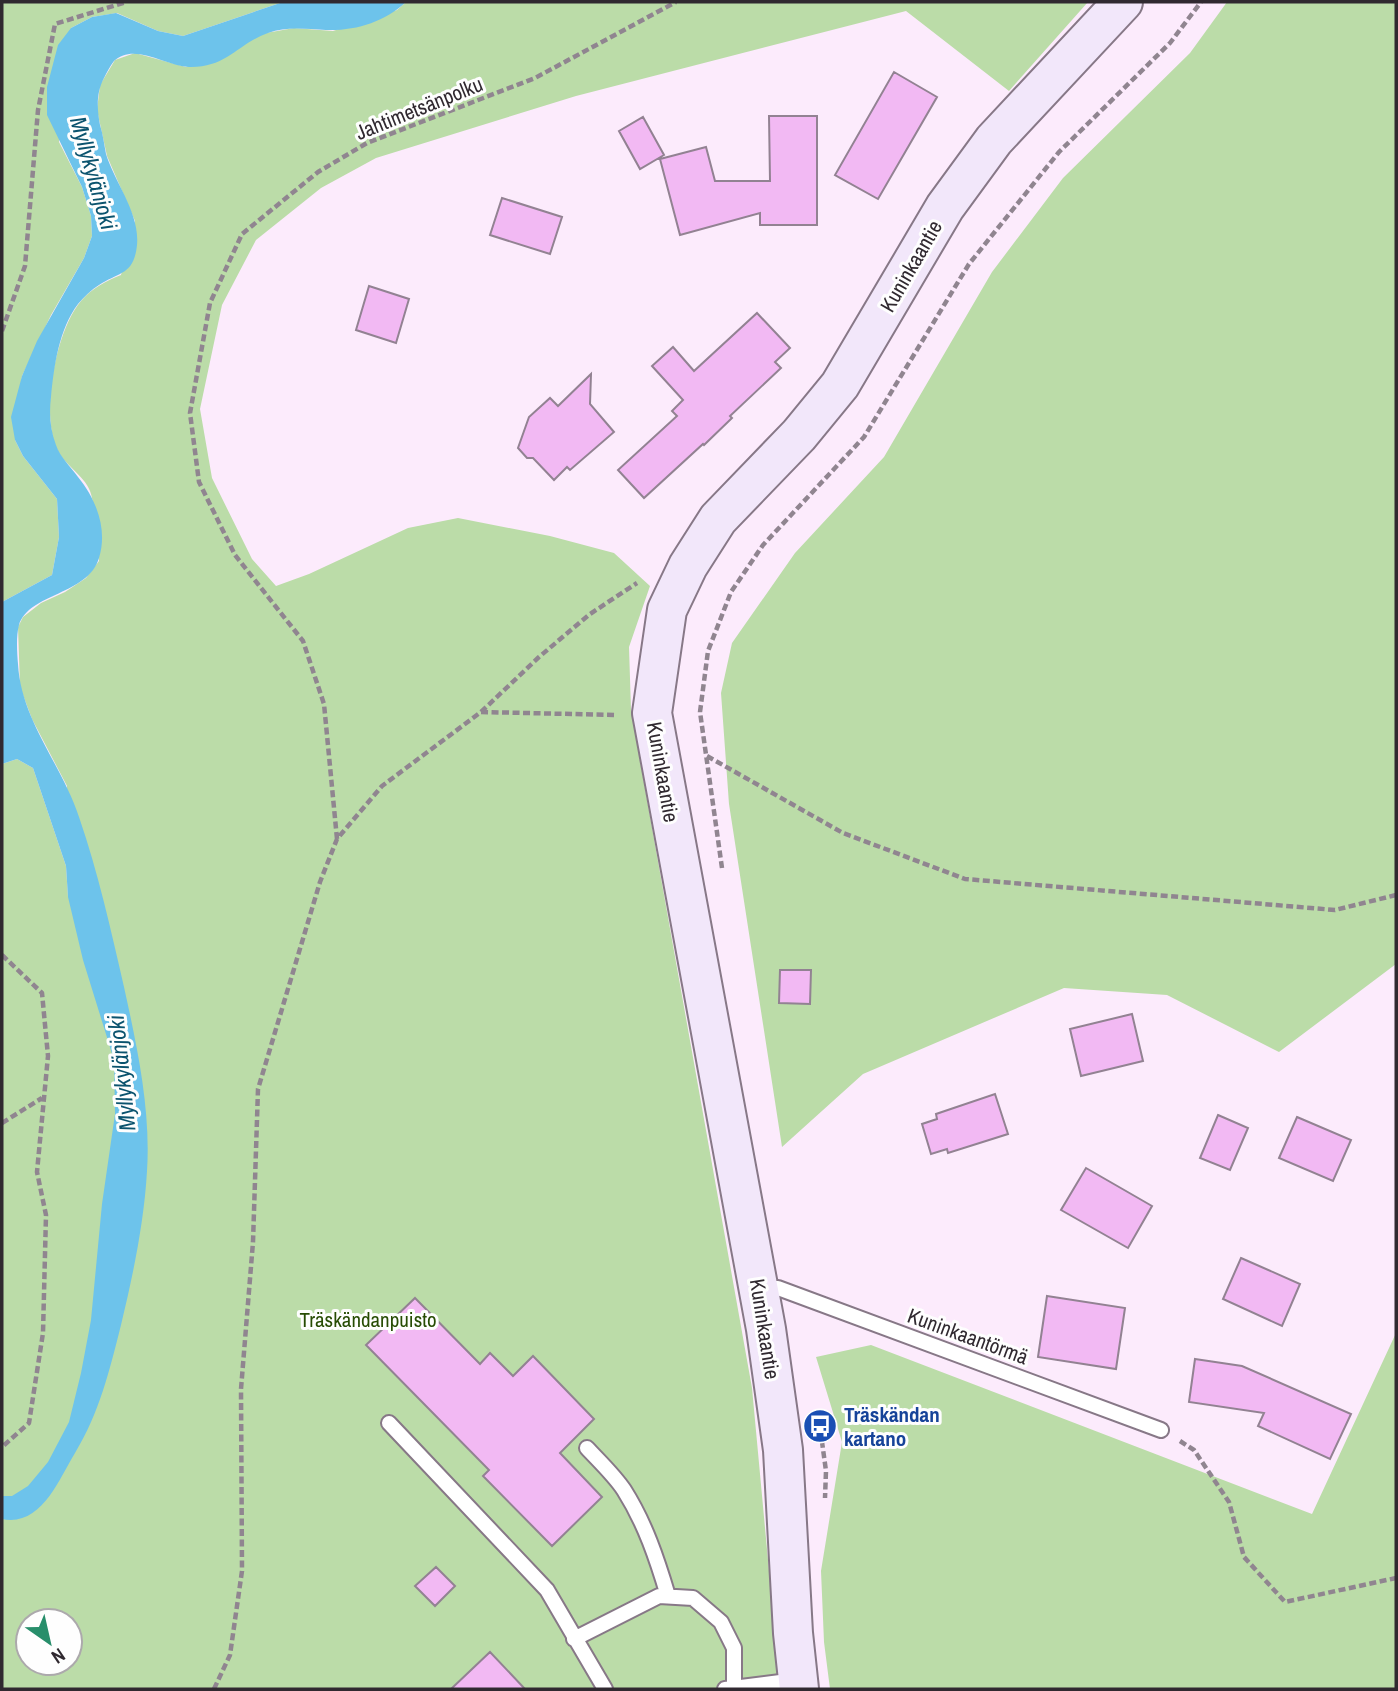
<svg xmlns="http://www.w3.org/2000/svg" width="1398" height="1691" font-family="'Archivo Narrow',sans-serif">
	<style>
		.green { fill: #bbdca8; fill-rule: evenodd }
		.water { fill: #6dc3eb }
		.building { fill: #f2b9f3; stroke: #928292; stroke-width: 2 }
		.lines { fill: none; stroke-linecap: round; stroke-linejoin: round }
		.lane-casing { stroke: #877887; stroke-width: 18 }
		.secondary-casing { stroke: #877887; stroke-width: 42 }
		.path { stroke: #908590; stroke-width: 4.5; stroke-dasharray: 7 3.5; stroke-linecap: butt }
		.lane { stroke: #fff; stroke-width: 14 }
		.secondary { stroke: #f2e7fa; stroke-width: 38 }
		.labels { text-anchor: middle; dominant-baseline: central; stroke-width: 6; stroke-linejoin: round; paint-order: stroke }
		.street-label { font-size: 21px; fill: #302930; stroke: #fefefe }
		.park-label { font-size: 21px; fill: #274c04; stroke: #fefefe }
		.transit-label { font-size: 21px; font-weight: bold; fill: #164399; stroke: #fefefe; text-anchor: start }
		.water-label { font-size: 23px; font-style: italic; fill: #0b536e; stroke: #fefefe }
	</style>
	<rect width="100%" height="100%" fill="#fcebfc"/>
	<path class="green" d="M 2,2 L 283,2 L 183,36 L 158,31 L 117,13 L 92,17 L 71,28 L 59,142 L 82,187 L 91,216 L 92,236 L 84,258 L 51,315 L 22,376 L 15,440 L 23,456 L 57,499 L 59,537 L 52,575 L 2,602 Z
		M 406,2 L 1088,2 L 1009,91 L 906,11 L 576,96 L 376,158 L 321,188 L 256,240 L 222,305 L 200,409 L 212,478 L 252,559 L 276,586 L 309,574 L 408,528 L 458,518 L 550,536 L 614,553 L 650,586 L 629,647 L 631,710 L 752,1388 L 780,1689 L 2,1689 L 2,764 L 17,759 L 33,768 L 66,866 L 68,897 L 67,786 L 32,719 L 20,687 L 18,627 L 23,617 L 41,603 L 65,592 L 86,578 L 99,561 C 97,542 96,508 90,491 C 84,475 64,465 57,449 C 40,413 56,330 81,301 C 92,288 106,281 121,275 L 135,221 L 107,156 L 97,110 L 100,85 L 115,60 L 135,53 L 186,67 L 266,33 L 294,28 L 333,31 L 397,10 ZM 28,1621 L 70,1621 L 70,1663 L 28,1663 Z
		M 1227,2 L 1396,2 L 1396,964 L 1279,1052 L 1167,995 L 1064,988 L 863,1074 L 782,1147 L 729,804 L 721,693 L 732,643 L 795,553 L 884,457 L 992,272 L 1063,178 L 1190,53 Z
		M 1396,1333 L 1396,1689 L 830,1689 L 824,1642 L 821,1571 L 842,1442 L 816,1357 L 871,1345 L 1312,1514 Z"/>
	<path class="water" d="M 283,2 L 406,2 C 384,22 356,31 326,30 C 306,29 287,26 268,33 C 237,44 227,68 189,67 C 166,66 134,42 114,61 C 110,66 107,72 104,78 C 96,93 97,109 100,125 C 103,134 104,144 106,154 C 115,183 140,213 137,245 C 134,275 119,272 99,285 C 91,290 84,297 78,304 C 59,329 54,366 51,397 C 49,414 50,429 56,445 C 60,457 71,467 78,477 C 96,499 108,529 99,558 C 88,595 29,593 19,625 C 16,636 17,652 18,664 C 21,720 62,765 79,817 C 98,872 111,930 124,987 C 137,1046 151,1110 147,1171 C 144,1223 133,1275 121,1325 C 110,1369 99,1414 75,1453 C 58,1481 41,1527 2,1519 L 2,1496 L 12,1496 L 28,1486 L 48,1462 L 69,1422 L 81,1373 L 91,1320 L 102,1204 L 115,1114 L 114,1060 L 83,960 L 68,897 L 66,866 L 33,768 L 17,759 L 2,764 L 2,602 L 52,575 L 59,537 L 57,499 L 23,456 L 15,440 L 11,417 L 22,376 L 37,341 L 84,258 L 92,236 L 91,216 L 82,187 L 47,115 L 47,87 L 58,45 L 71,28 L 92,17 L 116,13 L 158,31 L 183,36 Z"/>
	<path class="building" d="M 894,72 L 937,97 L 878,199 L 835,175 Z
		M 769,116 L 817,116 L 817,225 L 760,225 L 760,213 L 680,235 L 660,159 L 706,147 L 715,181 L 770,181 Z
		M 643,117 L 664,155 L 640,169 L 619,131 Z
		M 502,198 L 562,217 L 550,254 L 490,235 Z
		M 369,286 L 409,299 L 396,343 L 356,330 Z
		M 757,313 L 790,348 L 775,362 L 781,368 L 730,416 L 732,418 L 704,445 L 703,444 L 644,498 L 618,470 L 677,416 L 672,411 L 683,400 L 652,366 L 673,347 L 694,371 Z
		M 591,374 L 590,404 L 614,432 L 570,470 L 567,467 L 554,480 L 533,458 L 527,458 L 518,448 L 529,417 L 550,398 L 558,406 Z
		M 780,970 L 811,970 L 810,1004 L 779,1003 Z
		M 1132,1014 L 1143,1061 L 1081,1076 L 1070,1029 Z
		M 995,1094 L 1008,1134 L 948,1153 L 947,1149 L 931,1154 L 922,1124 L 937,1119 L 936,1114 Z
		M 1218,1115 L 1248,1128 L 1230,1170 L 1200,1158 Z
		M 1297,1117 L 1351,1140 L 1333,1181 L 1279,1158 Z
		M 1086,1168 L 1152,1206 L 1128,1248 L 1061,1210 Z
		M 1241,1258 L 1300,1284 L 1282,1326 L 1223,1299 Z
		M 1047,1296 L 1125,1308 L 1116,1369 L 1038,1357 Z
		M 415,1298 L 480,1364 L 490,1353 L 513,1376 L 533,1356 L 594,1419 L 560,1453 L 602,1497 L 552,1546 L 483,1476 L 489,1470 L 366,1345 Z
		M 1195,1359 L 1242,1366 L 1351,1414 L 1330,1459 L 1258,1426 L 1264,1413 L 1189,1402 Z
		M 436,1567 L 455,1586 L 435,1606 L 415,1586 Z
		M 490,1652 L 525,1689 L 451,1689 Z"/>
	<g class="lines">
		<g class="lane-casing">
			<path id="lane" d="M 760,1288 L 778,1288 L 1161,1430
				M 389,1423 L 547,1590 L 605,1689
				M 587,1448 C 599,1461 614,1475 624,1490 C 645,1523 657,1559 668,1596
				M 574,1639 L 659,1596 L 693,1598 L 721,1622 L 734,1648 L 734,1688
				M 725,1689 L 796,1680"/>
		</g>
		<g class="secondary-casing">
			<path id="secondary" d="M 799,1689 L 793,1633 L 783,1450 L 766,1329 L 652,713 L 667,610 L 688,566 L 718,519 L 799,435 L 840,385 L 945,207 L 994,140 L 1123,2"/>
		</g>
		<path class="path" d="M 2,331 L 25,266 L 38,110 L 55,24 L 126,2
			M 481,712 L 539,657 L 590,614 L 637,583
			M 707,756 L 843,833 L 965,879 L 1335,910 L 1396,895
			M 337,839 L 324,704 L 303,641 L 235,555 L 199,482 L 190,413 L 210,303 L 242,234 L 318,172 L 367,143 L 535,78 L 676,2
			M 722,868 L 700,712 L 708,651 L 731,592 L 763,545 L 864,437 L 969,264 L 1059,152 L 1170,43 L 1201,2
			M 2,955 L 42,993 L 48,1056 L 37,1172 L 46,1215 L 43,1333 L 29,1423 L 2,1447
			M 2,1123 L 42,1098
			M 819,1420 L 826,1471 L 825,1498
			M 1180,1441 L 1194,1450 L 1229,1502 L 1244,1557 L 1285,1602 L 1396,1578
			M 214,1689 L 230,1655 L 242,1571 L 241,1389 L 253,1242 L 258,1089 L 320,882 L 337,839 L 382,786 L 481,712 L 616,715"/>
		<use href="#lane" class="lane"/>
		<use href="#secondary" class="secondary"/>
	</g>
	<defs>
		<g id="bus-disc" transform="scale(1.75)"><circle r="9.5" fill="#1a4fb4" stroke="#fefefe"/><path d="M-5-6H5V4H4V6H2V4H-2V6H-4V4H-5ZM-3.5-4V0h7V-4ZM-3.5 1.2v1.5H-2V1.2ZM2 1.2v1.5H3.5V1.2Z" fill="#fff"/></g>
	</defs>
	<g fill-rule="evenodd">
		<use href="#bus-disc" x="820" y="1426"/>
	</g>
	<g class="labels">
		<g class="street-label">
			<text transform="translate(419 108) rotate(-22)">Jahtimetsänpolku</text>
			<text transform="translate(911 266) rotate(-60)">Kuninkaantie</text>
			<text transform="translate(663 772) rotate(80)">Kuninkaantie</text>
			<text transform="translate(765 1329) rotate(81)">Kuninkaantie</text>
			<text transform="translate(968 1336) rotate(20)">Kuninkaantörmä</text>
		</g>
		<g class="park-label">
			<text x="368" y="1319">Träskändanpuisto</text>
		</g>
		<g class="transit-label">
			<text x="844" y="1414">Träskändan<tspan x="844" dy="24">kartano</tspan></text>
		</g>
		<g class="water-label">
			<text transform="translate(94 173) rotate(74)">Myllykylänjoki</text>
			<text transform="translate(121 1073) rotate(-96)">Myllykylänjoki</text>
		</g>
	</g>
	<rect width="1398" height="1691" fill="none" stroke="#302930" stroke-width="7"/>
	<g transform="translate(49 1642) rotate(146)"><circle r="33" fill="#fefefe" stroke="#aca9ac" stroke-width="2"/>
	<path d="M0-5L12 26L0 18L-12 26Z" fill="#288e6b"/>
	<text y="-10" font-size="19" font-weight="bold" text-anchor="middle" fill="#302930">N</text>
	</g>
</svg>
